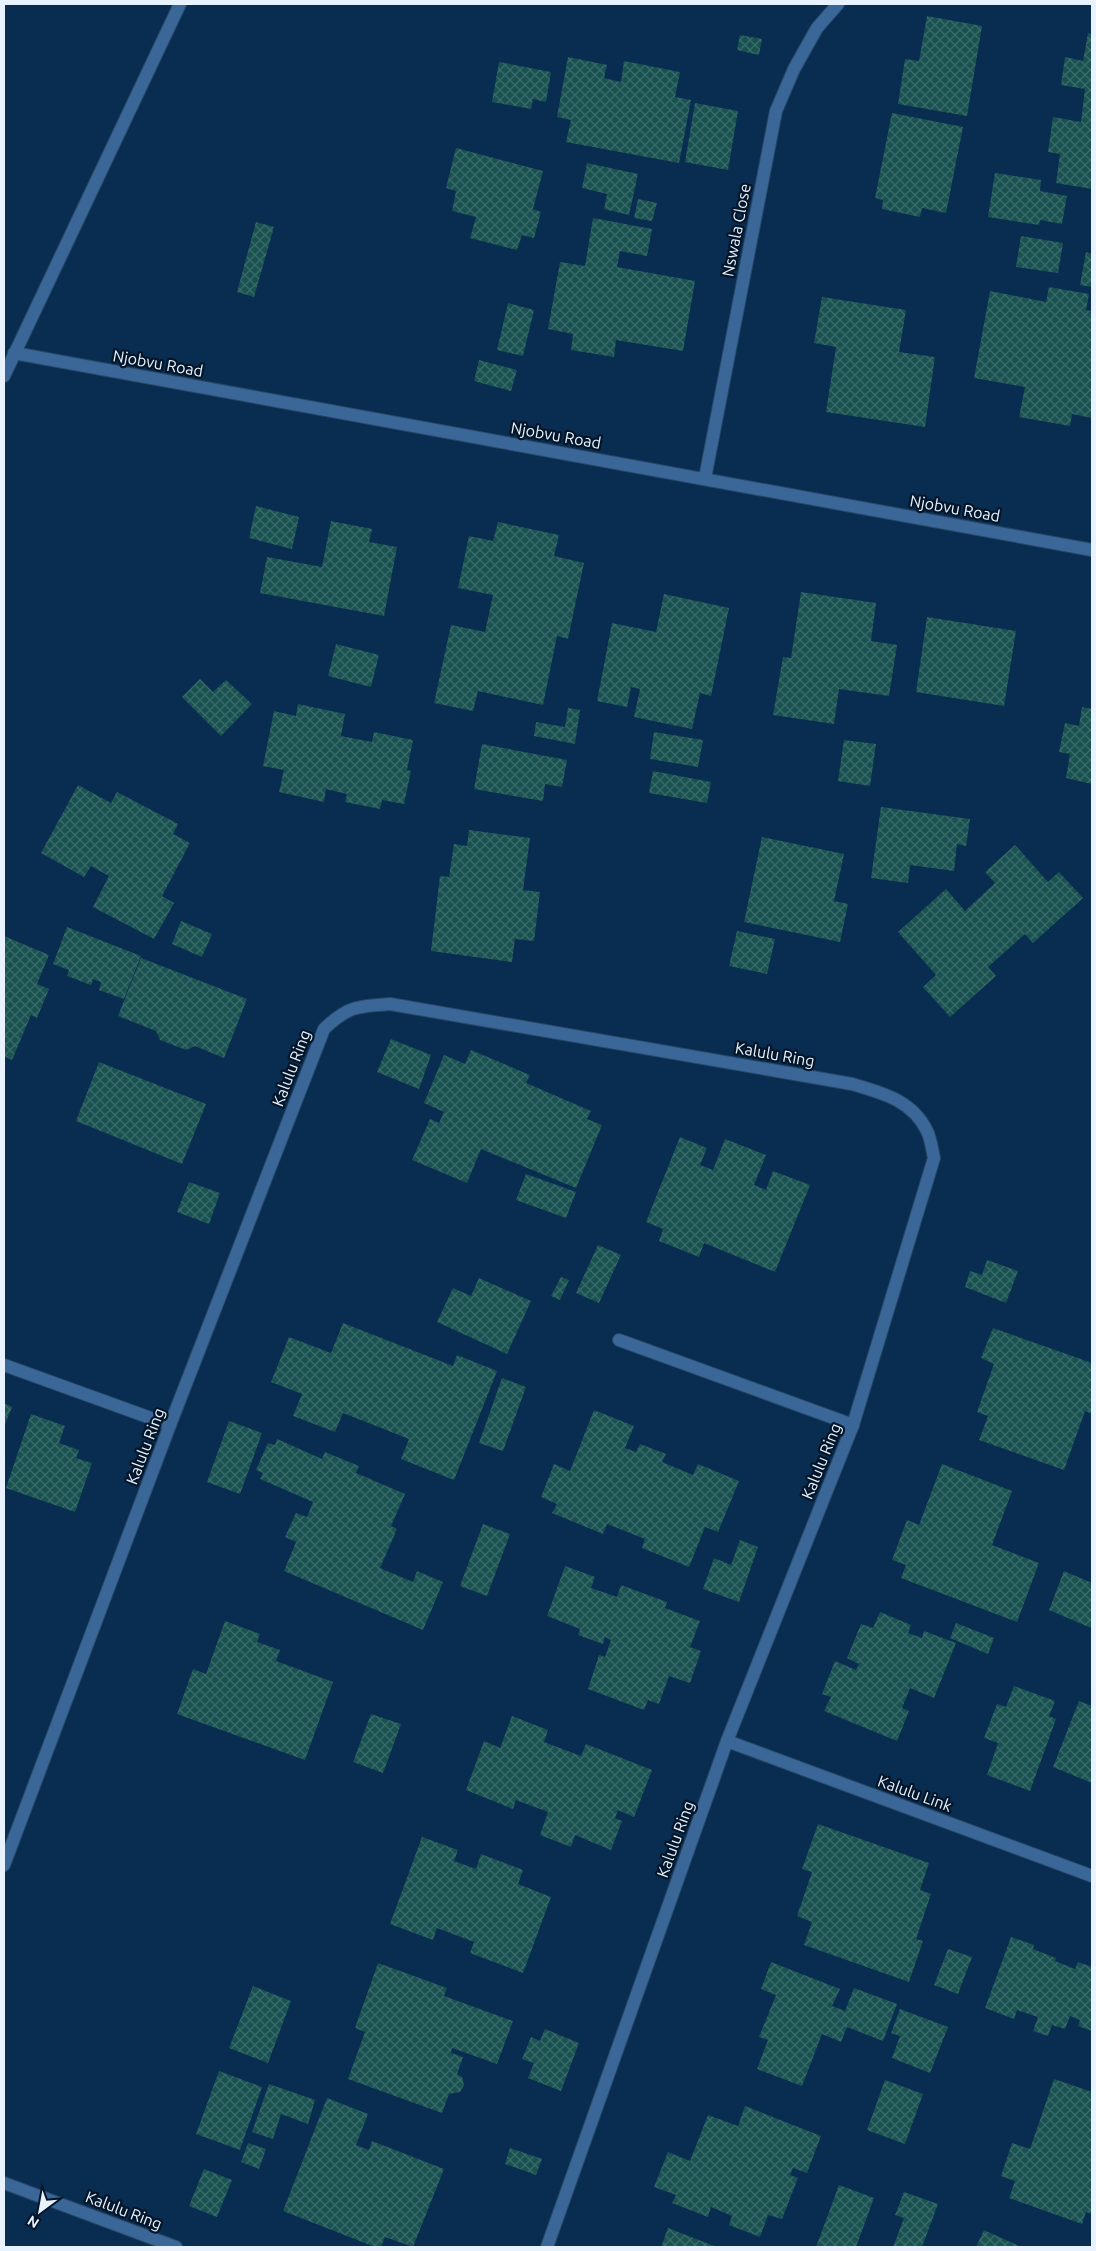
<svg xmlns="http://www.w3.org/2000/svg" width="1096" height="2251" font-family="Ubuntu,sans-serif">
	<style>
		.building { fill: url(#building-cross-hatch) }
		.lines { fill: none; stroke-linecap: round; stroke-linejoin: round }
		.service-casing { stroke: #284968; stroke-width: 14 }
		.minor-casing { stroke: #284968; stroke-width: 14 }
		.service { stroke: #3a6798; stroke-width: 12 }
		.minor { stroke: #3a6798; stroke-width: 12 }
		.labels { text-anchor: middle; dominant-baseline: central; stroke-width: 4.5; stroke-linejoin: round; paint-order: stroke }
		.street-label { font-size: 16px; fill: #e9f3ff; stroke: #031529 }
	</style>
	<defs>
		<pattern id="building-cross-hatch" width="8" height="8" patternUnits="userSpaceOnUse" patternTransform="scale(1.25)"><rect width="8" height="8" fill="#195250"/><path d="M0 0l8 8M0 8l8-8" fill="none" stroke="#3a6b6a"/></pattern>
	</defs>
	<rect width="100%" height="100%" fill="#082d50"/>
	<path class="building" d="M 927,16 L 982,26 L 967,116 L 898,104 L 905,59 L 919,61 Z
		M 1088,33 L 1092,34 L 1092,189 L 1056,183 L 1060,154 L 1048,152 L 1053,117 L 1081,122 L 1085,89 L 1061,85 L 1065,57 L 1083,61 Z
		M 740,35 L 762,39 L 759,55 L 737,50 Z
		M 568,57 L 607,65 L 604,78 L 621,82 L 624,61 L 680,72 L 675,97 L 691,100 L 679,163 L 566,142 L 571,120 L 557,117 Z
		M 499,62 L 551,72 L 546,102 L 533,99 L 531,109 L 492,102 Z
		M 695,103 L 738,111 L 728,170 L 685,162 Z
		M 892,113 L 963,127 L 946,213 L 922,208 L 920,217 L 882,209 L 883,200 L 875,198 Z
		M 456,148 L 543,171 L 533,209 L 541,212 L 534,238 L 522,235 L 517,250 L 470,238 L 476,217 L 452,211 L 456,191 L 446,188 Z
		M 587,163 L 638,174 L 629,215 L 604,209 L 607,194 L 582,188 Z
		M 995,173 L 1041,180 L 1040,191 L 1067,196 L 1062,224 L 1040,220 L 1039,225 L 988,217 Z
		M 638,199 L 657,203 L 652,221 L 634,218 Z
		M 593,218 L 652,229 L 647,256 L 620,251 L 617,267 L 695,281 L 683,351 L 616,340 L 614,357 L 571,350 L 573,334 L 548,329 L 560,262 L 585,266 Z
		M 256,222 L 274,227 L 254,297 L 237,292 Z
		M 1021,236 L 1063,243 L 1058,273 L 1016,267 Z
		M 1086,252 L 1092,254 L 1092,287 L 1080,285 Z
		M 1049,287 L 1089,294 L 1086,310 L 1092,311 L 1092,418 L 1072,414 L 1070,426 L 1019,417 L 1025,387 L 974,378 L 990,291 L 1046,302 Z
		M 822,297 L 906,310 L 899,352 L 935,357 L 925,427 L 826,412 L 836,347 L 814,343 Z
		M 508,303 L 534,310 L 523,356 L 497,350 Z
		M 479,360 L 517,370 L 511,391 L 474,381 Z
		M 256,506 L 299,517 L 292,549 L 249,538 Z
		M 331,521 L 372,529 L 369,542 L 397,547 L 384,616 L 260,593 L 267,557 L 322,567 Z
		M 498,522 L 559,535 L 554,556 L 584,563 L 568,639 L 557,636 L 543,705 L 478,691 L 473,711 L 434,703 L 451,625 L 485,632 L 493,595 L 458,588 L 469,536 L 493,541 Z
		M 801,592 L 876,603 L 871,641 L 897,645 L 889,696 L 839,689 L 834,724 L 773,715 L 783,657 L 791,658 Z
		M 664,594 L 729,608 L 711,696 L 700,693 L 692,729 L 634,717 L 640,689 L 631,687 L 627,707 L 597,701 L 612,623 L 656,632 Z
		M 927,617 L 1016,631 L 1004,706 L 916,692 Z
		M 336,644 L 379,655 L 371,687 L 328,676 Z
		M 200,679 L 213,692 L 226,680 L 252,704 L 221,736 L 182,697 Z
		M 298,704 L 345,714 L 341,736 L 372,742 L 374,732 L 413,740 L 407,770 L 411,771 L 404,804 L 382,800 L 380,809 L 345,802 L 347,794 L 326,789 L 324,802 L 279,792 L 284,770 L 263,766 L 274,711 L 296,716 Z
		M 1082,707 L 1092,709 L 1092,784 L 1066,778 L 1070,754 L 1059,752 L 1065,723 L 1079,726 Z
		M 568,708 L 580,710 L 575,744 L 534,736 L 536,722 L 565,727 Z
		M 654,732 L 703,740 L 698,767 L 650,759 Z
		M 844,740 L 876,744 L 870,786 L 838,781 Z
		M 482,744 L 567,760 L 562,787 L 545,784 L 543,801 L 474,789 Z
		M 653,771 L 711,782 L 707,803 L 649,793 Z
		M 78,785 L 111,803 L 117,792 L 178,824 L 173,834 L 190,843 L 162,896 L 174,903 L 154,939 L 93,907 L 109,876 L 91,866 L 84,877 L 41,853 Z
		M 881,807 L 970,819 L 966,846 L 957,844 L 954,871 L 910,865 L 908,883 L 871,878 Z
		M 469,830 L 530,838 L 523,890 L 540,892 L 534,941 L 515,939 L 512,962 L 431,951 L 440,876 L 449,877 L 454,844 L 467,846 Z
		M 762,837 L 844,854 L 834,901 L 848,904 L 840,942 L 744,922 Z
		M 1015,845 L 1048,882 L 1059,872 L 1083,898 L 1033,943 L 1025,934 L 988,967 L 996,976 L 950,1017 L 923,987 L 936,975 L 898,932 L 946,889 L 965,911 L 995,883 L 985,872 Z
		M 181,921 L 212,934 L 202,957 L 172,944 Z
		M 67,927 L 141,956 L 124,999 L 99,990 L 101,982 L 93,979 L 91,985 L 67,976 L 69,970 L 53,964 Z
		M 737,931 L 775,939 L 767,974 L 729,966 Z
		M 4,936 L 49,955 L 37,984 L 49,989 L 37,1018 L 31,1015 L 12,1060 L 4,1056 Z
		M 141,958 L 247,999 L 224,1058 L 195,1046 L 186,1050 L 160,1040 L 156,1031 L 118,1016 Z
		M 391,1039 L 431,1055 L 419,1089 L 377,1072 Z
		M 471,1050 L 530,1075 L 526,1083 L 591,1111 L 587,1119 L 602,1125 L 576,1188 L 481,1149 L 467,1183 L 412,1160 L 430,1119 L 439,1123 L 444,1112 L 424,1103 L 444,1055 L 465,1064 Z
		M 99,1062 L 206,1104 L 182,1164 L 76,1121 Z
		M 680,1137 L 707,1148 L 700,1165 L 713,1170 L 725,1139 L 766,1155 L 754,1185 L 766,1190 L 773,1171 L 810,1185 L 775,1272 L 704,1243 L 699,1257 L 659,1241 L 663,1229 L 646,1222 Z
		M 526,1174 L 576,1192 L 566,1218 L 516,1200 Z
		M 189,1182 L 220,1193 L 209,1224 L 177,1212 Z
		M 598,1245 L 621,1255 L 599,1303 L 576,1293 Z
		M 987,1260 L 1018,1271 L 1006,1303 L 965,1287 L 970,1271 L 982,1275 Z
		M 561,1277 L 569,1280 L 560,1300 L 551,1296 Z
		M 479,1278 L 531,1301 L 507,1354 L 437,1322 L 453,1288 L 471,1296 Z
		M 343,1323 L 453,1366 L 457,1355 L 497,1371 L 454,1480 L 401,1459 L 409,1439 L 343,1413 L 335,1432 L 293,1416 L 302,1394 L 271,1382 L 289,1337 L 331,1353 Z
		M 993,1328 L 1092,1363 L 1092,1414 L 1085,1411 L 1064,1470 L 979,1440 L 988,1416 L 977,1412 L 994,1364 L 981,1358 Z
		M 502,1378 L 526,1387 L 503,1451 L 479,1443 Z
		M 4,1403 L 12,1407 L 4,1427 Z
		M 594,1410 L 634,1426 L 625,1448 L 636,1452 L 640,1444 L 666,1454 L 662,1462 L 693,1475 L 698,1464 L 739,1481 L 718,1532 L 705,1527 L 689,1567 L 642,1548 L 645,1539 L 607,1524 L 603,1534 L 552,1513 L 557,1504 L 541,1497 L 554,1464 L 570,1471 Z
		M 31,1414 L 65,1426 L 59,1443 L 79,1450 L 76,1458 L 92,1463 L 75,1512 L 6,1488 Z
		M 229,1421 L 262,1433 L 240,1494 L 207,1482 Z
		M 277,1439 L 322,1459 L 325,1452 L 359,1466 L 356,1473 L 405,1494 L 391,1526 L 397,1529 L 380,1568 L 413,1582 L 417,1571 L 443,1582 L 423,1630 L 284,1571 L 296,1542 L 285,1537 L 296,1513 L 307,1517 L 313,1502 L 260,1479 L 263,1473 L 256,1470 L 268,1443 L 275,1445 Z
		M 942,1464 L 1012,1491 L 992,1545 L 1039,1563 L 1017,1622 L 901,1578 L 906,1565 L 892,1560 L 907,1520 L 919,1525 Z
		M 483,1524 L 510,1534 L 487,1596 L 460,1586 Z
		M 740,1540 L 758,1547 L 739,1602 L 703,1589 L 714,1558 L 731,1565 Z
		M 565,1566 L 595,1577 L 591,1588 L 617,1597 L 621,1585 L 667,1602 L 665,1608 L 700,1621 L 690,1647 L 701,1651 L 690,1683 L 669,1676 L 659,1704 L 648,1700 L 644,1710 L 588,1689 L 599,1655 L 605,1657 L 611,1640 L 605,1637 L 603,1644 L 578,1635 L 580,1629 L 547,1616 Z
		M 1064,1571 L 1092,1583 L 1091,1628 L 1049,1610 Z
		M 880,1612 L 911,1625 L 908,1633 L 922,1638 L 924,1631 L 956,1643 L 934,1698 L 910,1688 L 902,1708 L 909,1711 L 897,1741 L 824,1711 L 831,1697 L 822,1694 L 835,1661 L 856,1670 L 859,1664 L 847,1658 L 861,1624 L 873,1628 Z
		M 225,1621 L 260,1634 L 257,1642 L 280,1650 L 276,1661 L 333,1682 L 305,1760 L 177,1714 L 193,1669 L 206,1674 Z
		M 956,1623 L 994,1638 L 988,1654 L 950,1638 Z
		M 1014,1686 L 1055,1701 L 1049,1716 L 1056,1719 L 1030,1791 L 987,1775 L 998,1743 L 984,1738 L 997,1704 L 1006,1707 Z
		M 1079,1701 L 1092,1706 L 1092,1783 L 1053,1767 Z
		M 371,1714 L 401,1724 L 383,1773 L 353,1762 Z
		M 512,1716 L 548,1730 L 544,1742 L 581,1756 L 586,1744 L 652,1770 L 634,1817 L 618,1810 L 615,1818 L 622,1821 L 611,1850 L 575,1835 L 571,1847 L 540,1835 L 548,1812 L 516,1800 L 513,1809 L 466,1790 L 484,1741 L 500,1748 Z
		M 818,1824 L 929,1863 L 920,1890 L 931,1894 L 916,1939 L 923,1941 L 909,1982 L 804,1945 L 812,1922 L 797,1916 L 812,1872 L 802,1869 Z
		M 422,1837 L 458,1850 L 454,1861 L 476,1869 L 481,1854 L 523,1870 L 518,1884 L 551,1897 L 523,1973 L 470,1953 L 474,1942 L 437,1928 L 433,1940 L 390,1924 Z
		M 1011,1937 L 1034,1945 L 1033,1949 L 1056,1958 L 1055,1961 L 1075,1969 L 1078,1962 L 1092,1967 L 1092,2031 L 1078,2026 L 1080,2020 L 1070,2016 L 1065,2029 L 1052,2025 L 1048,2036 L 1033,2031 L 1038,2017 L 1017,2010 L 1014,2019 L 985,2008 Z
		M 948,1949 L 972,1957 L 958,1994 L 934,1985 Z
		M 771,1962 L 840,1989 L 832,2006 L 845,2011 L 854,1988 L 897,2004 L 883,2041 L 847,2027 L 841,2042 L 822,2034 L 802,2086 L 757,2069 L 768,2040 L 759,2037 L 776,1995 L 761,1989 Z
		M 378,1963 L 447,1988 L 444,1996 L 513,2021 L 497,2064 L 452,2048 L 451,2053 L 463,2057 L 457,2074 L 462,2077 L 464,2085 L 460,2092 L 449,2094 L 442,2113 L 348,2079 L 365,2032 L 355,2028 Z
		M 253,1986 L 291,2001 L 268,2063 L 229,2048 Z
		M 900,2009 L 948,2027 L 930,2073 L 892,2058 L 900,2036 L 891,2033 Z
		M 545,2029 L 579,2043 L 561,2091 L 528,2078 L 534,2063 L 522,2059 L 531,2037 L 540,2041 Z
		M 219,2071 L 262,2087 L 240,2150 L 196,2134 Z
		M 1054,2079 L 1092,2092 L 1092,2214 L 1086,2212 L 1082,2224 L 1009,2198 L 1015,2181 L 1001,2176 L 1012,2143 L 1030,2149 Z
		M 885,2080 L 923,2094 L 905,2144 L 867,2130 Z
		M 269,2084 L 315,2100 L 308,2124 L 281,2114 L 273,2139 L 252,2132 Z
		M 327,2098 L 368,2114 L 356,2145 L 369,2150 L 372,2141 L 444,2169 L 413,2247 L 385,2237 L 381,2247 L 375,2247 L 283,2211 Z
		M 745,2106 L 821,2136 L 807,2173 L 793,2168 L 790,2175 L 798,2178 L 782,2219 L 768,2215 L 760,2237 L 729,2225 L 732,2216 L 711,2207 L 708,2217 L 672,2203 L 676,2195 L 654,2187 L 668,2152 L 690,2161 L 708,2115 L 738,2126 Z
		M 248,2143 L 266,2149 L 259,2169 L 241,2162 Z
		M 510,2148 L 542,2159 L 536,2175 L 505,2164 Z
		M 204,2169 L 232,2180 L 217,2217 L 189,2206 Z
		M 839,2185 L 874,2198 L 856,2247 L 816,2247 Z
		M 904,2192 L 938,2204 L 922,2247 L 893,2247 L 904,2218 L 895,2215 Z
		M 668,2228 L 717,2247 L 661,2247 Z
		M 984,2230 L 1021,2247 L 976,2247 Z"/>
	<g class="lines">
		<g class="service-casing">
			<path id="service" d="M 619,1340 L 853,1425
				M 4,1365 L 170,1425"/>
		</g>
		<g class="minor-casing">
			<path id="minor" d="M 14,353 L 1092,550
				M 4,376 L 180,4
				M 705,478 L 776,111 L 794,69 L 817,28 L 838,4
				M 727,1741 L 1092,1876
				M 4,1865 L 170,1425 L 324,1029 C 348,1006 358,1006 390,1004 L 852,1084 C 882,1093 912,1100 927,1131 C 931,1139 932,1149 934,1158 L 853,1425 L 727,1741 L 547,2247
				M 4,2183 L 176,2247"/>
		</g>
		<use href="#service" class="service"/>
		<use href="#minor" class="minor"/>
	</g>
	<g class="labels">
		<g class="street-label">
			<text transform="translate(736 230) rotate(-79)">Nswala Close</text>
			<text transform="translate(158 363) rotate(10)">Njobvu Road</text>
			<text transform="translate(556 435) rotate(10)">Njobvu Road</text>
			<text transform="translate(955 508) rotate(10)">Njobvu Road</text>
			<text transform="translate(775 1054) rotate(10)">Kalulu Ring</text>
			<text transform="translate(291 1068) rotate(-69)">Kalulu Ring</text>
			<text transform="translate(145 1446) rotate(-69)">Kalulu Ring</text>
			<text transform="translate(821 1461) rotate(-68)">Kalulu Ring</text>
			<text transform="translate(915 1793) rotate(20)">Kalulu Link</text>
			<text transform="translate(675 1839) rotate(-70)">Kalulu Ring</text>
			<text transform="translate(124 2210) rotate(21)">Kalulu Ring</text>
		</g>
	</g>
	<rect width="1096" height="2251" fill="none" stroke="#e9f3ff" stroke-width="10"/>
	<g transform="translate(40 2211) rotate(212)" stroke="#031529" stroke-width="4" paint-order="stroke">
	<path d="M0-4L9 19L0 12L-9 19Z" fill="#e9f3ff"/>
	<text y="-8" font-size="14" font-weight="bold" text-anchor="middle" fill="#e9f3ff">N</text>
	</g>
</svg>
